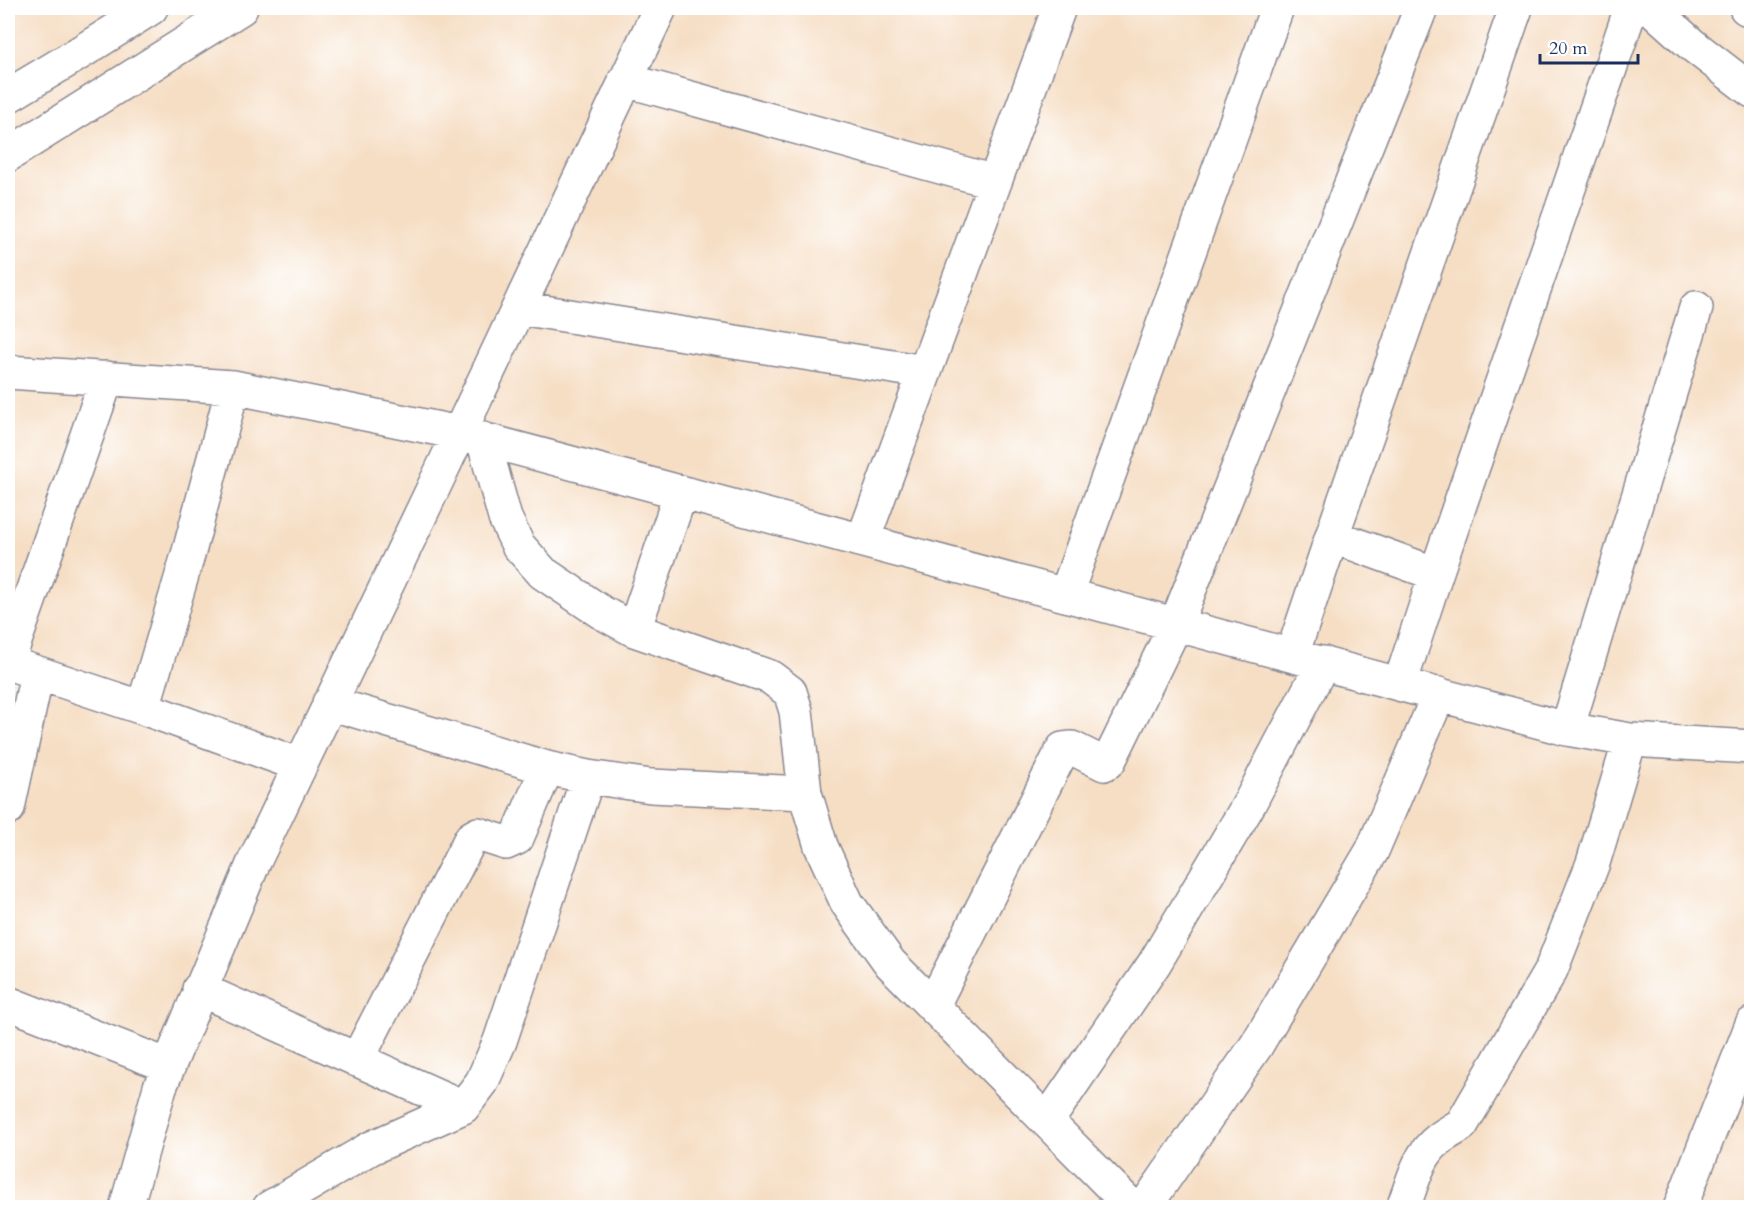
<svg xmlns="http://www.w3.org/2000/svg" width="1759" height="1215" font-family="Cardo,serif">
	<style>
		.lines { fill: none; stroke-linecap: round; stroke-linejoin: round }
		.minor-casing { stroke: #888691; stroke-width: 36 }
		.trunk-casing { stroke: #888691; stroke-width: 36 }
		.minor { stroke: #fff; stroke-width: 33 }
		.trunk { stroke: #fff; stroke-width: 33 }
	</style>
	<rect width="100%" height="100%" fill="#fff"/>
	<filter id="ink" filterUnits="userSpaceOnUse"><feTurbulence type="fractalNoise" baseFrequency=".0167" numOctaves="2"/><feDisplacementMap in="SourceGraphic" scale="12" xChannelSelector="R" yChannelSelector="G"/><feConvolveMatrix kernelMatrix="1 2 1 2 8 2 1 2 1" color-interpolation-filters="sRGB"/></filter>
	<filter id="wash" filterUnits="userSpaceOnUse"><feTurbulence type="fractalNoise" baseFrequency=".008" numOctaves="4" result="noise"/><feDisplacementMap in="SourceGraphic" scale="24" xChannelSelector="R" yChannelSelector="G"/><feGaussianBlur stdDeviation="1.35" result="paint"/><feColorMatrix in="noise" values="0 0 0 0 0 0 0 0 0 0 0 0 0 0 0 0 0 1.4 0 .05"/><feComposite in="paint" operator="in"/></filter>
	<g filter="url(#wash)">
		<rect width="100%" height="100%" fill="#f6dec4"/>
	</g>
	<g filter="url(#ink)">
		<g class="lines">
			<g class="minor-casing">
				<path id="minor" d="M 1651,8 L 1691,44 L 1752,91
					M 1746,8 L 1752,11
					M 625,80 L 995,182
					M 519,308 L 925,372
					M 8,372 L 233,387 L 459,433 L 1567,729 L 1630,740 L 1752,747
					M 483,439 L 505,518 L 518,545 L 543,573 L 601,612 L 634,630 L 770,677 L 790,692 L 796,711 L 805,793 L 821,846 L 847,903 L 890,963 L 1133,1208
					M 1332,536 L 1436,574
					M 863,540 L 1059,8
					M 1066,594 L 1277,8
					M 634,630 L 681,492
					M 1292,655 L 1332,536 L 1516,8
					M 8,661 L 107,378
					M 8,663 L 143,708 L 300,765
					M 1400,684 L 1436,574 L 1631,8
					M 329,703 L 547,768 L 588,777 L 651,786 L 805,793
					M 143,708 L 190,548 L 233,387
					M 1567,729 L 1696,308
					M 8,808 L 37,674
					M 199,989 L 463,1107
					M 8,1003 L 169,1066
					M 933,1005 L 1063,749 L 1072,748 L 1104,764 L 1109,761 L 1176,624 L 1421,8
					M 357,1060 L 471,838 L 478,834 L 506,843 L 517,838 L 547,768
					M 1047,1121 L 1154,964 L 1248,806 L 1323,663
					M 126,1208 L 160,1087 L 254,862 L 430,495 L 660,8
					M 269,1208 L 371,1148 L 463,1107 L 482,1082 L 500,1041 L 588,777
					M 1144,1208 L 1256,1046 L 1372,851 L 1439,694
					M 1403,1208 C 1412,1185 1418,1155 1438,1140 C 1445,1134 1454,1130 1462,1124 L 1551,970 L 1593,863 L 1630,740
					M 1680,1208 L 1752,1024"/>
			</g>
			<g class="trunk-casing">
				<path id="trunk" d="M 8,96 L 73,57 L 151,8
					M 8,155 L 241,8"/>
			</g>
			<use href="#minor" class="minor"/>
			<use href="#trunk" class="trunk"/>
		</g>
	</g>
	<rect width="1759" height="1215" fill="none" stroke="#fff" stroke-width="30"/>
	<path d="M1540 54v9h98v-9" fill="none" stroke="#1b2f5e" stroke-width="3"/>
	<text x="1549" y="54" font-size="18" fill="#1b2f5e" stroke="#ffffff" stroke-width="4.5" paint-order="stroke">20 m</text>
</svg>
